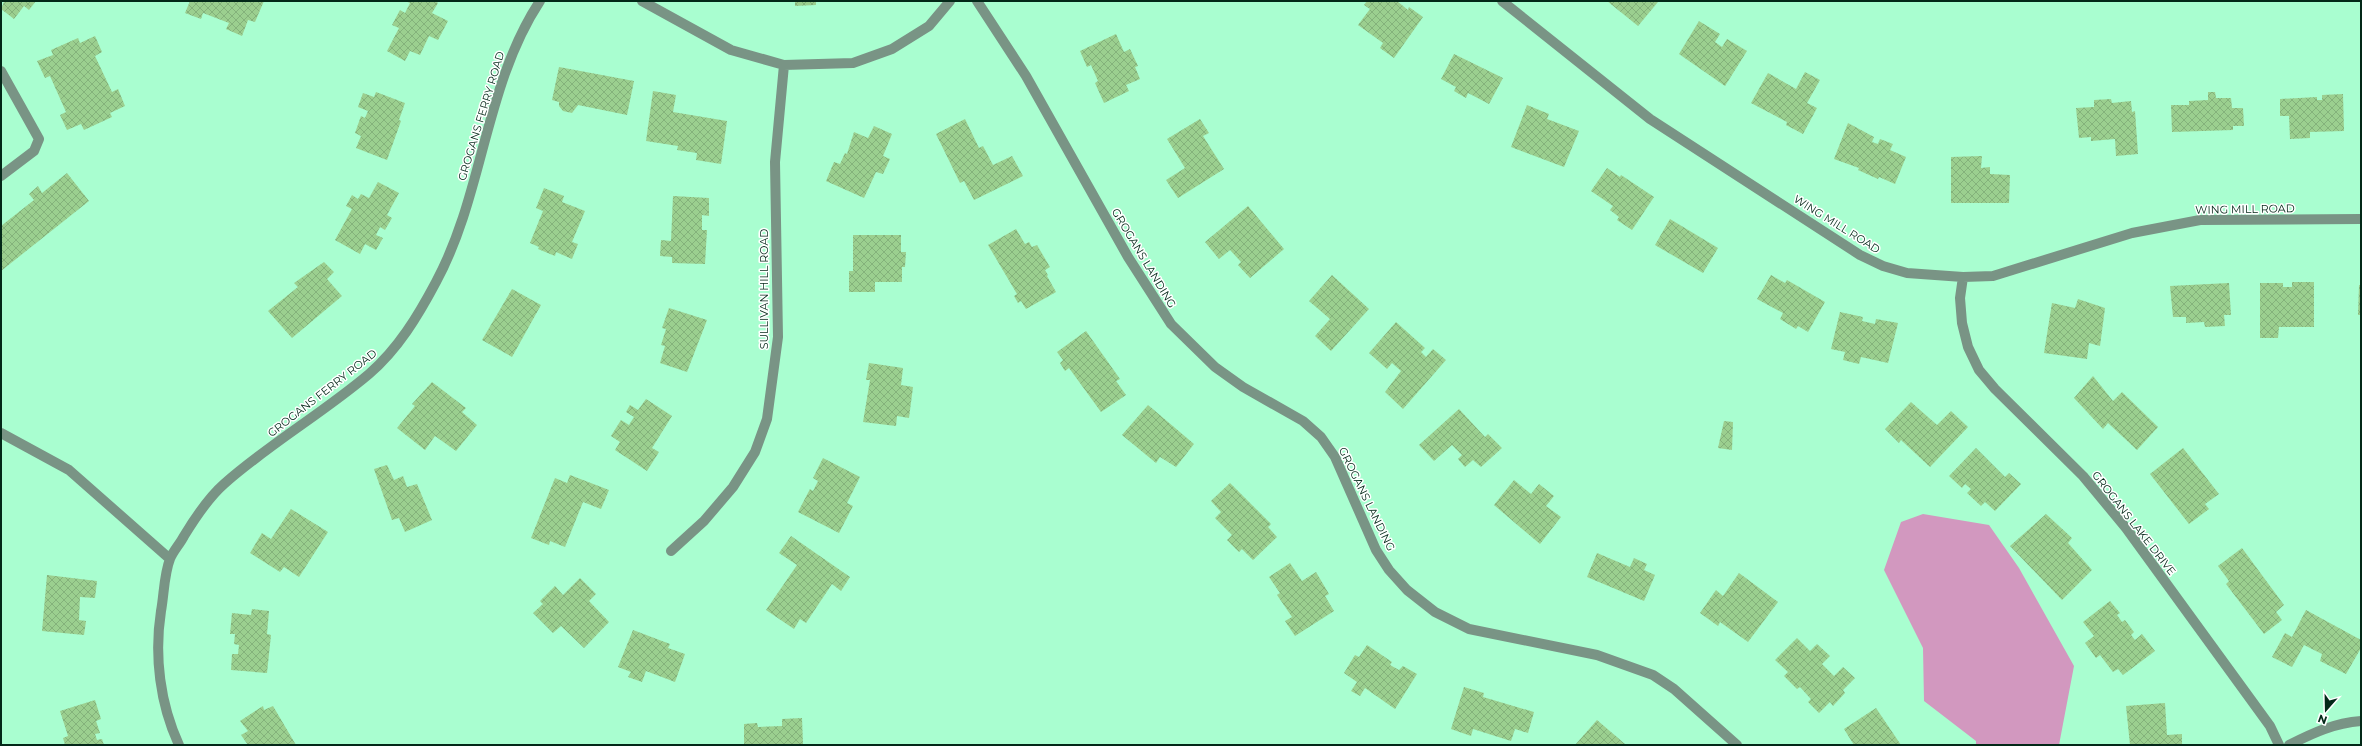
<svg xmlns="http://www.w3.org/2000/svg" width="2362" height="746" font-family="Montserrat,sans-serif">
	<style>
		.water { fill: #d298bf }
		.building { fill: url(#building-cross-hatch) }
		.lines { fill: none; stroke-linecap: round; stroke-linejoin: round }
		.street { stroke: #799485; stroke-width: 10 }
		.labels { text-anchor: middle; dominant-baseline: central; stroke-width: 3; stroke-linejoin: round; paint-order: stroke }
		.street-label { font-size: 11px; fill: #032818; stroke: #fff }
	</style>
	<defs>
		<pattern id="building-cross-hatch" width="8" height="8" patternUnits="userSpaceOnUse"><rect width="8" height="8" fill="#9bcf8f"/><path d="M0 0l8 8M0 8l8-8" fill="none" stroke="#84b27b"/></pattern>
	</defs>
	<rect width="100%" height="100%" fill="#a9fed0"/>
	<path class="water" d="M 1923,514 L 1989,525 L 2019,568 L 2074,666 L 2059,745 L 1976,745 L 1976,741 L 1924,701 L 1923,648 L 1884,570 L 1901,522 Z"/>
	<path class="building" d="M 2,1 L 36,1 L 29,10 L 24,6 L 14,19 L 1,9 L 4,2 Z
		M 190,1 L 264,1 L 255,22 L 248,20 L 242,36 L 226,29 L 229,23 L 203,13 L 201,19 L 185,13 Z
		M 405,1 L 435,1 L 438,3 L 432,13 L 448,21 L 438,40 L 429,36 L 420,55 L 410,51 L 405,61 L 387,51 L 399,28 L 392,25 L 400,10 L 405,13 L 410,3 Z
		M 795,1 L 816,1 L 816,5 L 795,6 Z
		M 1367,1 L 1397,1 L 1408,10 L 1409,7 L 1423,17 L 1394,58 L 1380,48 L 1383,43 L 1358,25 L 1370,9 L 1364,5 Z
		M 1607,1 L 1657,1 L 1658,2 L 1638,26 Z
		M 1699,21 L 1720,34 L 1715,42 L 1722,47 L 1727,39 L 1747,51 L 1725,86 L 1679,54 Z
		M 1116,34 L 1124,52 L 1130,49 L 1138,66 L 1135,67 L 1140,79 L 1126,85 L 1129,91 L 1104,103 L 1095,83 L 1098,81 L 1091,65 L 1087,67 L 1080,51 Z
		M 95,36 L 102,52 L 95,56 L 112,92 L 118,89 L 125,106 L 110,113 L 112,117 L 84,130 L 81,124 L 67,130 L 60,115 L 66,112 L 50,76 L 45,78 L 37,61 L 53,55 L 51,50 L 78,38 L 80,43 Z
		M 1454,54 L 1503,78 L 1489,104 L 1468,93 L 1466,98 L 1454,91 L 1456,87 L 1441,79 Z
		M 559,67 L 634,81 L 627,115 L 578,105 L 572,113 L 563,111 L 559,106 L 559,102 L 552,100 Z
		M 1805,72 L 1820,80 L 1807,103 L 1817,108 L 1803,134 L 1786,125 L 1787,122 L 1751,103 L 1768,73 L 1796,89 Z
		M 653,91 L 676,95 L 673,112 L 727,121 L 721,164 L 696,160 L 697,153 L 677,150 L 678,146 L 646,141 Z
		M 376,92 L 405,103 L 399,120 L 401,121 L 387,160 L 356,148 L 361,136 L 355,133 L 361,116 L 365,118 L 368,111 L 358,107 L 363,93 L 374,97 Z
		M 2208,92 L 2215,92 L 2216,98 L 2231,98 L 2232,108 L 2243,108 L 2244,126 L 2233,126 L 2233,130 L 2172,132 L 2171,105 L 2189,105 L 2189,101 L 2208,100 Z
		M 2343,94 L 2344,131 L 2310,132 L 2310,138 L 2290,139 L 2289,116 L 2280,116 L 2280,99 L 2317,97 L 2317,100 L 2322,100 L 2322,95 Z
		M 2111,99 L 2112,103 L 2131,101 L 2132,112 L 2135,111 L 2138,154 L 2116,156 L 2115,139 L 2091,141 L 2091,137 L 2079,138 L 2076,108 L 2094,107 L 2094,100 Z
		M 1527,105 L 1549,114 L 1547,119 L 1579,131 L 1564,167 L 1511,147 Z
		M 965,119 L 979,148 L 983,146 L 993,165 L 1012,156 L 1023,176 L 974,200 L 964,181 L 960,183 L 936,134 Z
		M 1200,119 L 1209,133 L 1203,136 L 1224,169 L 1178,198 L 1166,180 L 1185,168 L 1167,139 Z
		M 1848,123 L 1874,137 L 1872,142 L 1878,144 L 1880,139 L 1893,144 L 1890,150 L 1906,157 L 1895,184 L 1879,177 L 1878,179 L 1858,170 L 1859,168 L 1834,159 Z
		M 874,126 L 892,134 L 883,156 L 890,159 L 883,174 L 876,172 L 864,198 L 826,181 L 834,162 L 840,164 L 845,153 L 847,154 L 854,132 L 868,138 Z
		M 1982,156 L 1981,168 L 1990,167 L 1990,174 L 2010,175 L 2009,203 L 1951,203 L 1951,157 Z
		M 1607,168 L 1620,177 L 1621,175 L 1654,197 L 1632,230 L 1617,220 L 1619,217 L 1610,210 L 1613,206 L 1591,191 Z
		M 67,173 L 89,201 L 1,271 L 1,226 L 34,200 L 29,194 L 38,186 L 42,193 Z
		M 378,182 L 399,193 L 387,215 L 392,218 L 385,230 L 380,227 L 376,235 L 383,238 L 376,250 L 365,244 L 360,254 L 335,240 L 352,209 L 346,206 L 352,195 L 358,199 L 361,194 L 369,198 Z
		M 544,188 L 564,196 L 562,202 L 585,211 L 572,242 L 578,244 L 572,259 L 556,252 L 555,256 L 538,249 L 539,247 L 530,243 L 543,211 L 536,208 Z
		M 673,196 L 709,198 L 709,216 L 702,215 L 702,230 L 707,230 L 705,264 L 672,263 L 672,257 L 660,256 L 661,240 L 671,241 Z
		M 1248,206 L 1284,249 L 1250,278 L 1238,265 L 1241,262 L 1230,250 L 1219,259 L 1205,242 Z
		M 1670,219 L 1718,248 L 1703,273 L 1655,245 Z
		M 1016,229 L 1025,244 L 1029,242 L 1032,247 L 1037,245 L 1050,267 L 1045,270 L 1048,275 L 1047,276 L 1056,292 L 1026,309 L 1021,301 L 1018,303 L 1014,296 L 1017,294 L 988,245 Z
		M 853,235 L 901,235 L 901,252 L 906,252 L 905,267 L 902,267 L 902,282 L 875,282 L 875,292 L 849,292 L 849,271 L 853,271 Z
		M 324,262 L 334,272 L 327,279 L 342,296 L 292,338 L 268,311 L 298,287 L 294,283 Z
		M 1332,275 L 1369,309 L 1331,351 L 1315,336 L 1330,319 L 1309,301 Z
		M 1771,275 L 1785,283 L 1787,280 L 1825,302 L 1808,332 L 1798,326 L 1796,329 L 1780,319 L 1783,313 L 1757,299 Z
		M 2292,282 L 2314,282 L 2314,327 L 2279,327 L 2278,338 L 2260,338 L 2260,283 L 2283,283 L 2283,287 L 2292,287 Z
		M 2229,283 L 2231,315 L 2224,315 L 2225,326 L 2205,327 L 2204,322 L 2186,323 L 2186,317 L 2173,317 L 2170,286 Z
		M 2359,285 L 2361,285 L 2361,315 L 2358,315 Z
		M 512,289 L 541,305 L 512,357 L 482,340 Z
		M 2078,299 L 2105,308 L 2100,346 L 2089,343 L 2087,359 L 2044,353 L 2052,303 L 2075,308 Z
		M 669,308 L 707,320 L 687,372 L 660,363 L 665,346 L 661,345 L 666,329 L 662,328 Z
		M 1840,312 L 1863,317 L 1862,321 L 1875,324 L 1876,319 L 1898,323 L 1888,363 L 1861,357 L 1859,364 L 1843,360 L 1845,352 L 1831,349 Z
		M 1396,322 L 1425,348 L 1421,352 L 1426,357 L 1433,349 L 1446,360 L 1403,409 L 1385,392 L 1401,371 L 1392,363 L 1387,369 L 1369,353 Z
		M 1086,331 L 1120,379 L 1116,381 L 1126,395 L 1101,412 L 1069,368 L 1065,371 L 1060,363 L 1063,360 L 1057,352 Z
		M 869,363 L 903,368 L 901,385 L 913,387 L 909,418 L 897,416 L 896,426 L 863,422 L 870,380 L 866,380 Z
		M 2093,376 L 2113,401 L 2122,392 L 2158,427 L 2137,450 L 2108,423 L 2103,429 L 2074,398 Z
		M 432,382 L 466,408 L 462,412 L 477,425 L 456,451 L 435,436 L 425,450 L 397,428 L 415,406 L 412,404 Z
		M 646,399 L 672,416 L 652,448 L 659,452 L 647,471 L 615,450 L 620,442 L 611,436 L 621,420 L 629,425 L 634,417 L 626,412 L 630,405 L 638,410 Z
		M 1911,402 L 1937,425 L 1951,411 L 1968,427 L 1930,467 L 1901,440 L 1899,443 L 1885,429 Z
		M 1148,405 L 1194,444 L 1176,467 L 1160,457 L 1156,463 L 1122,435 Z
		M 1459,409 L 1485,437 L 1488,434 L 1502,448 L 1481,467 L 1473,460 L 1465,467 L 1458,459 L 1462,455 L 1452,445 L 1434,461 L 1419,445 Z
		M 1724,421 L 1733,422 L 1732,450 L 1718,448 Z
		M 1976,448 L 2005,477 L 2009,473 L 2021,484 L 1995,511 L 1985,502 L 1981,506 L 1967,493 L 1971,489 L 1965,484 L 1962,488 L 1949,476 Z
		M 2183,448 L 2219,494 L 2205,504 L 2209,509 L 2189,524 L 2150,474 Z
		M 823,458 L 860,477 L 847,503 L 853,506 L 839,533 L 798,512 L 810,489 L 813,491 L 818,481 L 813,478 Z
		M 387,465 L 394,480 L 403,476 L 407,487 L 417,484 L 432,520 L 405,532 L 399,518 L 392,520 L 374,469 Z
		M 570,475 L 609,490 L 601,509 L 583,502 L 565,547 L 550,541 L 549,545 L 531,538 L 555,478 L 567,483 Z
		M 1514,480 L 1531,494 L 1539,484 L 1554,496 L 1546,506 L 1561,517 L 1540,544 L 1494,505 Z
		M 1230,483 L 1271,524 L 1268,527 L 1277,537 L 1253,560 L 1242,549 L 1239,552 L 1227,540 L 1232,535 L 1215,518 L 1221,512 L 1211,501 Z
		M 291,509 L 328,532 L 299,577 L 284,567 L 280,572 L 250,553 L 262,533 L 271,539 Z
		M 2046,514 L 2072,538 L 2068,543 L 2092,570 L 2062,600 L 2010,546 Z
		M 791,536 L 850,577 L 841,591 L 832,584 L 806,623 L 800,619 L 794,629 L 766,610 L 797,565 L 779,553 Z
		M 2242,548 L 2284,605 L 2276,612 L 2282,620 L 2264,634 L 2226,584 L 2229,581 L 2218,566 Z
		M 1597,553 L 1630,567 L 1634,558 L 1647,564 L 1644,570 L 1655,575 L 1644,601 L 1587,577 Z
		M 1290,563 L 1302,581 L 1316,572 L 1329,594 L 1325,596 L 1334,611 L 1295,636 L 1285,621 L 1292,617 L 1277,595 L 1280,593 L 1269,577 Z
		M 1739,573 L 1778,602 L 1748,642 L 1720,622 L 1718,626 L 1700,613 L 1716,590 L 1723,596 Z
		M 47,575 L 97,581 L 95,598 L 80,597 L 79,620 L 86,621 L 84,635 L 42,631 Z
		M 580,578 L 596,594 L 589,601 L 609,622 L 584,648 L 561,626 L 553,633 L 533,613 L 543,604 L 540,601 L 555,586 L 563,595 Z
		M 2110,601 L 2120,613 L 2117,615 L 2122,622 L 2125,620 L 2134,632 L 2131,635 L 2135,640 L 2142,634 L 2155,651 L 2123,675 L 2118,669 L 2113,672 L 2100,655 L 2096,658 L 2085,643 L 2094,636 L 2083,622 Z
		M 252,609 L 269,611 L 267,634 L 271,635 L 267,673 L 231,670 L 232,654 L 238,654 L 239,645 L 234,644 L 235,634 L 230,634 L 232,613 L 251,615 Z
		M 2306,610 L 2361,640 L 2361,648 L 2346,674 L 2320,661 L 2322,654 L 2304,645 L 2292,667 L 2272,657 L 2285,633 L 2292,637 Z
		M 633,630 L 670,644 L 668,648 L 685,654 L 675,682 L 646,671 L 642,682 L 628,677 L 631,672 L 618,667 Z
		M 1797,638 L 1810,651 L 1817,644 L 1830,656 L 1822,664 L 1834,676 L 1843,667 L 1855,678 L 1843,690 L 1845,693 L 1833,706 L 1830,702 L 1819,713 L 1808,702 L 1811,699 L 1800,687 L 1797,689 L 1784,676 L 1788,672 L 1775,660 Z
		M 1367,645 L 1392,662 L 1390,665 L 1399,670 L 1403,666 L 1417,674 L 1395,709 L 1365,688 L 1360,696 L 1351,691 L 1357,682 L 1344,673 L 1355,655 L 1359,657 Z
		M 1464,687 L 1484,693 L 1483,697 L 1534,712 L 1528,733 L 1515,729 L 1511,741 L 1473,729 L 1471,736 L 1451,729 Z
		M 95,700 L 101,719 L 96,721 L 100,733 L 95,734 L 97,740 L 102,739 L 104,745 L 65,745 L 63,738 L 68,736 L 60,711 Z
		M 2165,703 L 2167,735 L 2182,734 L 2182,745 L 2130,745 L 2126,706 Z
		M 263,706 L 264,710 L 273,706 L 296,745 L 248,745 L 241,735 L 248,731 L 240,721 Z
		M 1876,708 L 1901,745 L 1854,745 L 1844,729 Z
		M 802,718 L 803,744 L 744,745 L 744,724 L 757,723 L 758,727 L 782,726 L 782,719 Z
		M 1597,720 L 1625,744 L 1575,745 Z"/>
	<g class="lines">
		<path class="street" d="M 642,1 L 731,50 L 784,65 L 853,63 L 892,49 L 929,26 L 950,1
			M 977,1 L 1026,76 L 1128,257 L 1171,324 L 1215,367 L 1243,387 L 1303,421 L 1321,437 L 1335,457 L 1376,550 L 1389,570 L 1407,590 L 1435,612 L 1469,629 L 1597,655 L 1653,675 L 1674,689 L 1737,745
			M 1502,1 L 1650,119 L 1860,255 L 1883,266 L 1907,273 L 1963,277 L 1993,276 L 2132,233 L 2200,220 L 2361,219
			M 1,71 L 39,139 L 34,151 L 1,176
			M 1963,277 L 1960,298 L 1962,323 L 1968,347 L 1979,370 L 1995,389 L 2083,476 L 2126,528 L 2270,726 L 2279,745
			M 1,433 L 69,470 L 170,559
			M 671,551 L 704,521 L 733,487 L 755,452 L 767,419 L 778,337 L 775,162 L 784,65
			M 179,745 C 160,704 154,656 161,611 C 164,595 164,574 170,559 C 173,551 180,544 184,536 C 195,518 208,498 224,484 C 269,444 323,413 369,374 C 398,349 418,316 436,282 C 484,193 484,86 540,1
			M 2289,745 C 2313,733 2334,723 2361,721"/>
	</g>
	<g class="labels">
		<g class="street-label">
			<text transform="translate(481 116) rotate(-73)">GROGANS FERRY ROAD</text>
			<text transform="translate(2245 209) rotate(-1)">WING MILL ROAD</text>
			<text transform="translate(1837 224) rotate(32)">WING MILL ROAD</text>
			<text transform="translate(1144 258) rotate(59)">GROGANS LANDING</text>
			<text transform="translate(764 289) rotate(-90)">SULLIVAN HILL ROAD</text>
			<text transform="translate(322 393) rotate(-38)">GROGANS FERRY ROAD</text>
			<text transform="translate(1367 499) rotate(64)">GROGANS LANDING</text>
			<text transform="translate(2134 523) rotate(52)">GROGANS LAKE DRIVE</text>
		</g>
	</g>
	<rect width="2362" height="746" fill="none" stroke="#032818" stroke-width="4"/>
	<g transform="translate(2326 710) rotate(200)" stroke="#ffffff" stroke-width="3" paint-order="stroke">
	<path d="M0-3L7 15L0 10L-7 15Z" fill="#032818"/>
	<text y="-6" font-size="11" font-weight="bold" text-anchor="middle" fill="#032818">N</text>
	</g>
</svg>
